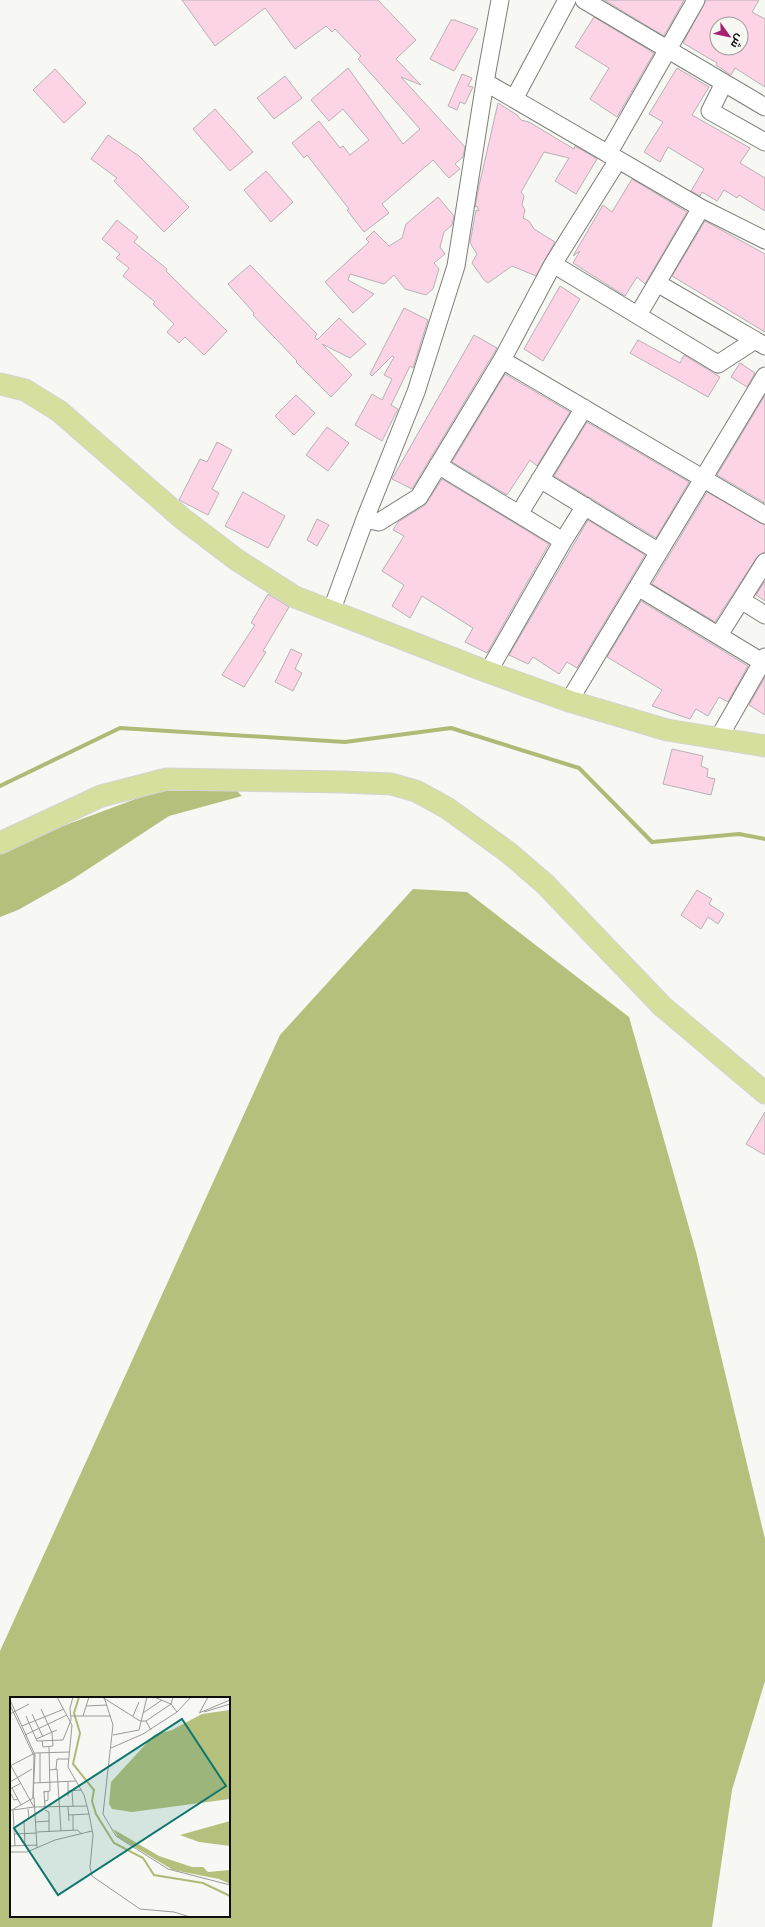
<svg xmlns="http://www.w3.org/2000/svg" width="765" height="1927" font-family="'PT Sans Narrow',Cairo,sans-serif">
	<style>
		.forest { fill: #b5c07d; fill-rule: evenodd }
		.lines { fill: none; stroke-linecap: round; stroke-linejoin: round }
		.stream { stroke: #afba77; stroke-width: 4 }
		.building { fill: #fdd3e6; stroke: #b6b2b4; fill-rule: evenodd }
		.minor-casing { stroke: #7e7e7b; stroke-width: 19 }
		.major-casing { stroke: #d4d4d3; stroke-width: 23 }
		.minor { stroke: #fff; stroke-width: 17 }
		.major { stroke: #d6df9e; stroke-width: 21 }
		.inset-river { fill: none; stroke: #afba77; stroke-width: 2 }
		.inset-road { fill: none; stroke: #9a9a98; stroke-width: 1 }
		.view { fill: #0f766e; fill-opacity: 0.15; stroke: #0f766e; stroke-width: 2 }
		.inset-edge { fill: none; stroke: #0e0e0d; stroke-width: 2 }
	</style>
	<rect width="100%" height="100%" fill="#f7f8f4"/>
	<path class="forest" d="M 236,790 L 242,796 L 169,816 L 73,879 L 18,910 L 0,917 L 0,854 L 39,835 L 157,791 Z
		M 413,889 L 467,892 L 629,1017 L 696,1252 L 765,1539 L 765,1681 L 732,1790 L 712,1927 L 0,1927 L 0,1651 L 280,1035 ZM 11,1698 L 229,1698 L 229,1916 L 11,1916 Z"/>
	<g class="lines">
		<path class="stream" d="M 0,786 L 120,728 L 345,742 L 451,728 L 579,768 L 652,842 L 739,834 L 765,839"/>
	</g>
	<path class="building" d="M 182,0 L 378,0 L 416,40 L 396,59 L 421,85 L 401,77 L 465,147 L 463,157 L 455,164 L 460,169 L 449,178 L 433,160 L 382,204 L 389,213 L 364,232 L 347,210 L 349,209 L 307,155 L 304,158 L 292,143 L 319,121 L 340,148 L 343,146 L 350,155 L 369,140 L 343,109 L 329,121 L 311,100 L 348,68 L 403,144 L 420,129 L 358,59 L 361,56 L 335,29 L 332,32 L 326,26 L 295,49 L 265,8 L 215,46 Z
		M 604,0 L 684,0 L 664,36 Z
		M 706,0 L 759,0 L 752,12 L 765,19 L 765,87 L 735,68 L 731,75 L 716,65 L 717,63 L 683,43 ZM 717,24 L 741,24 L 741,48 L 717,48 Z
		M 594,17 L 654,53 L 617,117 L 590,99 L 609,68 L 575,47 Z
		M 451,20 L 455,20 L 478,29 L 454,71 L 430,59 Z
		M 677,68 L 709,87 L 692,115 L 750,148 L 740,163 L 765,178 L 765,211 L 739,195 L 737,198 L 724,190 L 717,201 L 702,192 L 700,196 L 691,191 L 704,169 L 668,147 L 660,162 L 644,152 L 663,122 L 649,114 Z
		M 55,69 L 86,103 L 64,123 L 33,90 Z
		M 462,74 L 472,78 L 468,86 L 473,87 L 465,104 L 460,102 L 457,110 L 448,106 Z
		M 285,76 L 302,98 L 274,119 L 257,98 Z
		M 498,103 L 517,115 L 521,120 L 529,122 L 574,149 L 575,146 L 597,159 L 576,194 L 555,181 L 569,158 L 544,152 L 521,192 L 524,196 L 522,205 L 525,210 L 523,218 L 529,221 L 534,229 L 555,242 L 536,276 L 512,266 L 488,283 L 484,280 L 472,263 L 477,254 L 470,243 L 476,210 L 479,211 L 477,206 L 475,207 L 479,186 Z
		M 215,109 L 253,152 L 230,171 L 193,129 Z
		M 108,135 L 139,156 L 189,207 L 164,232 L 114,181 L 117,178 L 91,159 Z
		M 266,171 L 293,202 L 271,222 L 244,190 Z
		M 632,179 L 687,212 L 645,284 L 637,277 L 625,296 L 573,263 L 580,251 L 573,256 L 603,205 L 612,212 Z
		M 438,197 L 454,216 L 452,225 L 444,232 L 440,247 L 445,254 L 434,263 L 439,269 L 433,289 L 426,295 L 405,289 L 394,275 L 384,284 L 350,274 L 348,280 L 374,294 L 353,313 L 325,282 L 369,242 L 366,239 L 374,231 L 389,246 L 402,238 L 406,224 Z
		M 117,220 L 138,237 L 134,242 L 167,269 L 166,271 L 227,331 L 204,355 L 185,337 L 179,343 L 167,332 L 174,324 L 153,304 L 155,302 L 123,276 L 129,268 L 116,258 L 120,254 L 102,239 Z
		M 705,221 L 765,254 L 765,332 L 672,276 Z
		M 250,265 L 317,334 L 315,337 L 317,340 L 339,318 L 366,344 L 350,358 L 322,344 L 352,375 L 331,397 L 296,362 L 297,361 L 253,315 L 254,313 L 228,284 Z
		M 560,286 L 580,299 L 543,361 L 524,349 Z
		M 404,308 L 428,320 L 413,368 L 410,366 L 391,405 L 398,409 L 382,441 L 355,425 L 372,394 L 382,400 L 392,379 L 384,375 L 394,357 L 392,356 L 372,376 L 370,374 Z
		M 474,335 L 497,348 L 412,489 L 392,479 Z
		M 638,340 L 680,363 L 684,355 L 720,377 L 708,397 L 630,353 Z
		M 740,363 L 755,373 L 747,387 L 731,377 Z
		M 505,374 L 570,412 L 537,466 L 530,460 L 507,495 L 452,462 Z
		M 296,395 L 315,413 L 294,435 L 275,416 Z
		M 765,395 L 765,503 L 717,475 Z
		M 587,422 L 689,482 L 656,538 L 554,476 Z
		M 327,427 L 349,443 L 328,471 L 306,455 Z
		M 217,442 L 232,450 L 212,489 L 219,493 L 208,515 L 179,500 L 200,459 L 207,462 Z
		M 442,479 L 549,544 L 487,653 L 465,642 L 473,628 L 422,596 L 410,618 L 392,606 L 404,585 L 382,571 L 404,536 L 393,530 L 398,522 L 425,505 Z
		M 243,492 L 285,516 L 268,548 L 225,526 Z
		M 707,492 L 765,525 L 765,552 L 757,557 L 715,622 L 652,584 Z
		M 317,519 L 329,525 L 317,546 L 307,540 Z
		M 588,520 L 645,555 L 577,668 L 567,662 L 559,674 L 533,657 L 528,664 L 509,655 Z
		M 765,581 L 765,601 L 756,595 Z
		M 268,594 L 289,607 L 263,651 L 266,652 L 244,687 L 222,675 L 255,625 L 251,623 Z
		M 641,601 L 748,666 L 728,702 L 719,697 L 708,716 L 696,709 L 690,719 L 652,706 L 662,690 L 607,657 Z
		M 291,649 L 302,654 L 295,669 L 302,673 L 293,691 L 275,682 Z
		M 765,677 L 765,715 L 749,705 Z
		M 672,749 L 703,756 L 701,766 L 708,769 L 707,777 L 715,779 L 711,795 L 663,784 Z
		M 697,890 L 712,899 L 709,904 L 724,914 L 718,924 L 708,917 L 701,929 L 681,915 Z
		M 765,1112 L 765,1155 L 746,1144 Z"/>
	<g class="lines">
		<g class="minor-casing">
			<path id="minor" d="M 584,0 L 765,107
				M 485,82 L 701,208 L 765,240
				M 724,83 L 710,111 L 765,142
				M 514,99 L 567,0
				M 608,154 L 696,0
				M 553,264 L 718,364 L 755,340
				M 657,283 L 765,346
				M 638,315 L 701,208
				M 502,360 L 765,515
				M 438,465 L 563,541
				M 540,479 L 659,552
				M 519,514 L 584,408
				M 365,519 L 379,522 L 419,497 L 502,360 L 553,264 L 618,160
				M 638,587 L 762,662
				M 741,600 L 765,615
				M 331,612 L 365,519 L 416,392 L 456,266 L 485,82 L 500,0
				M 719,635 L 765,562
				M 488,672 L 563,541 L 585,506
				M 569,701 L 765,376
				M 718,739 L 765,657"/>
		</g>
		<g class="major-casing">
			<path id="major" d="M 0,384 L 25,390 L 59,411 L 183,519 L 237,560 L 295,597 L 488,672 L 569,701 L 667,730 L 765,746
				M 0,843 L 101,796 L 167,779 L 343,782 L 391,784 L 416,791 L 447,808 L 509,853 L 545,884 L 662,1006 L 765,1093"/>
		</g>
		<use href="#minor" class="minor"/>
		<use href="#major" class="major"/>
	</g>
	<g transform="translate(10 1697)">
		<rect width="220" height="220" fill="#f7f8f4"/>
		<path d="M 220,13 L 220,102 L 122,115 L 102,112 L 99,107 L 101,85 L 144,38 L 162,33 L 192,17 ZM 220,124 L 220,149 L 189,145 L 170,138 ZM 103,132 L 149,159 L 182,170 L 193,170 L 198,175 L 220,173 L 220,187 L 209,182 L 163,173 L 108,140 Z" fill="#b5c07d"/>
		<path class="inset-river" d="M 69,0 L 64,16 L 70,36 L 63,67 L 84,93 L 82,104 L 86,117 L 104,146 L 133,161 L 144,178 L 193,186 L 220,199"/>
		<path class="inset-road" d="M 47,0 L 62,28 L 58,70 L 74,98 L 79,117 L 83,138 L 80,170 L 82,179 L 130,212 L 164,215 L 180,220M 92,0 L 130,24 L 136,24 L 141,33M 94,0 L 103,28 L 93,117 L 106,139 L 158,172 L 220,188M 0,3 L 25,58 L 23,101M 0,8 L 24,59 L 23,101M 76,9 L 97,8M 31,12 L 42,36 L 43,49 L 33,50 L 32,44M 167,15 L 181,0M 190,15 L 198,0M 194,15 L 220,7M 133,16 L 152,3M 189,16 L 220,3M 0,17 L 19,7M 22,17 L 33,40M 16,19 L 27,44 L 53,43 L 61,23 L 60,11 L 63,0M 61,19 L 101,19M 73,19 L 79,0M 123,19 L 129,5M 136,24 L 161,7 L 163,0M 12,29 L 54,12M 15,38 L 57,18M 103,38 L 129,33 L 137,0M 26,42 L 47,33M 101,51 L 133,37 L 167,15 L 161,7 L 144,0M 30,56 L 30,86M 0,69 L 25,56 L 60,55M 1,69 L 24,110 L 77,109M 46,72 L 47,62 L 59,62M 40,73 L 47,72 L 51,134M 0,85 L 22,72M 58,85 L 58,99M 23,86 L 66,84M 2,91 L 11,108M 0,92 L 11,86M 58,94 L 71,93M 62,94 L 63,109M 0,95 L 4,103 L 8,102M 33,95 L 40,94 L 39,50M 34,95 L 35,110M 24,100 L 27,151M 35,104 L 38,103 L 38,94M 58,109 L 59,124M 35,113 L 39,115 L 39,135M 0,114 L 23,101M 59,118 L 79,117M 63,118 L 63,133M 26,125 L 39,124M 27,135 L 67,133 L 72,137M 4,137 L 27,136M 0,149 L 27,148M 5,149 L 3,113 L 24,110M 15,149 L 14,124 L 19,121 L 18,112M 0,155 L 17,155 L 45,143 L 82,134"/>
		<path class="view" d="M 172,22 L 216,89 L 48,198 L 4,131 Z"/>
		<rect width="220" height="220" class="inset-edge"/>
	</g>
	<g transform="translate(729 36) rotate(123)"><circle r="19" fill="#f7f8f4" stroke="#9a9a98"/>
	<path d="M0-3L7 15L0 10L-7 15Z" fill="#a52270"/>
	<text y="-6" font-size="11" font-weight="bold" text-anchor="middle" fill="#0e0e0d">ش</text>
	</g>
</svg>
